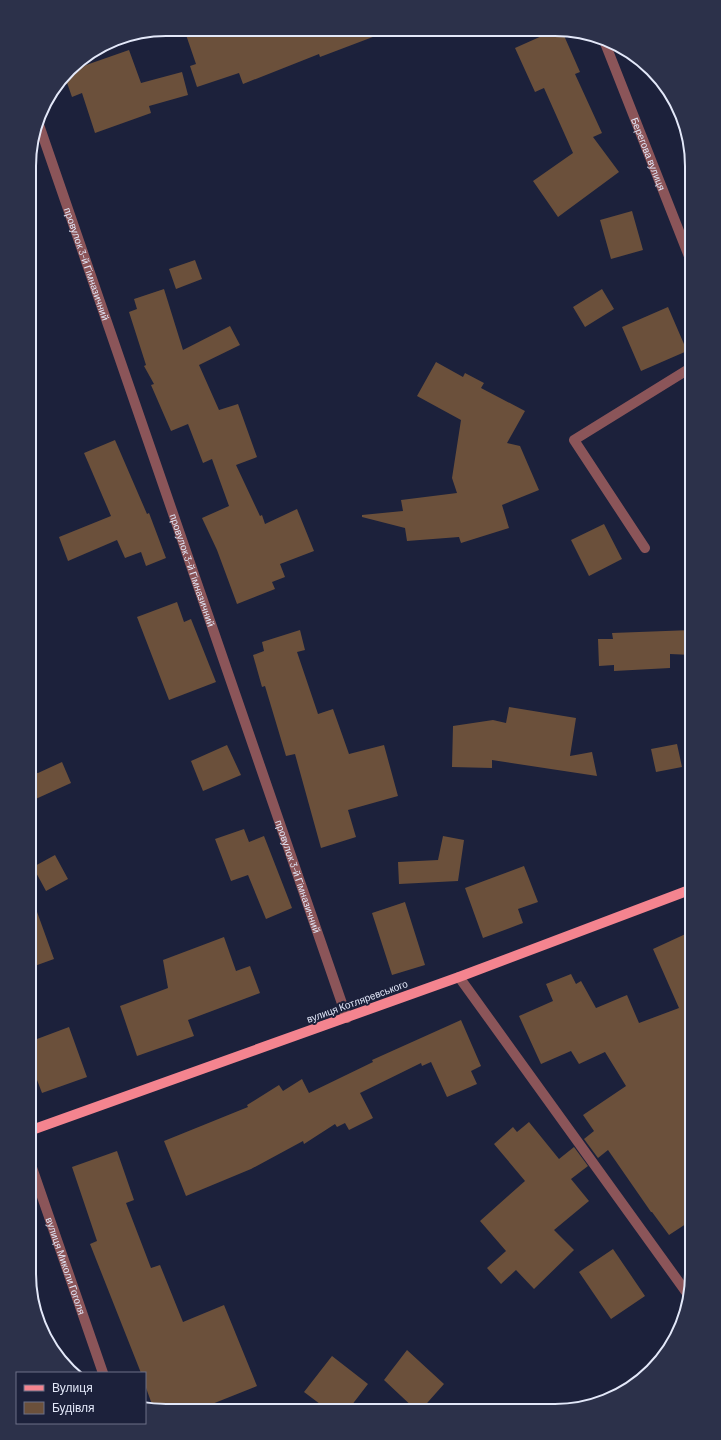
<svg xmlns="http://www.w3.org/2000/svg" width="721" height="1440" font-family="Barlow,sans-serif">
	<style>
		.building { fill: #6b503b }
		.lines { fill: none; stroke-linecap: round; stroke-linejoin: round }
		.minor { stroke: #8b5559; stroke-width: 10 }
		.major { stroke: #f4848f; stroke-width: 10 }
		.labels { text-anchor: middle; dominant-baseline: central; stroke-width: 4; stroke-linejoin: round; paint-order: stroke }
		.street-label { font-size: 10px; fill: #e3e8f9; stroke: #1c213b }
		.rim { fill: none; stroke: #e3e8f9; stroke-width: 2 }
	</style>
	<rect width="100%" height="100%" fill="#1c213b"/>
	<path class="building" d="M 184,29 L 385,30 L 386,32 L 320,57 L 319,54 L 243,84 L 239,73 L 197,87 L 190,66 L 196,64 Z
		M 553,31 L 562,31 L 580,72 L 575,74 L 602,133 L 593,137 L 619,172 L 558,217 L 533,181 L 573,153 L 544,88 L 535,92 L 515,48 Z
		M 129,50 L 141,83 L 182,72 L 188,95 L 149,106 L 151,113 L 95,133 L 82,93 L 72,97 L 65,77 L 69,71 Z
		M 632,211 L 643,250 L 611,259 L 600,220 Z
		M 195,260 L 202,279 L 176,289 L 169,269 Z
		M 164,289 L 183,350 L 230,326 L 240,345 L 199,365 L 219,410 L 238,404 L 257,457 L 236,465 L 260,516 L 262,515 L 265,524 L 297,509 L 314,551 L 280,564 L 285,577 L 272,582 L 275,589 L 237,604 L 217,550 L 202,518 L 229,506 L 212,459 L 203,463 L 188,424 L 171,431 L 151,385 L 154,384 L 144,366 L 146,365 L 129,312 L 137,309 L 134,299 Z
		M 602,289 L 614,309 L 585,327 L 573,307 Z
		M 668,307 L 687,351 L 641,371 L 622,327 Z
		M 436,362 L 463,377 L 465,373 L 484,383 L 481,388 L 525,411 L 507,443 L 520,446 L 539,490 L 502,505 L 509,528 L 461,543 L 459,537 L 407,541 L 405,528 L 362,517 L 362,515 L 403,511 L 401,500 L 457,493 L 452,478 L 461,420 L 417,396 Z
		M 115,440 L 147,514 L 149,513 L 166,558 L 146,566 L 141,552 L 125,558 L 117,540 L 68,561 L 59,537 L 111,516 L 84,453 Z
		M 604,524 L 622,559 L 589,576 L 571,540 Z
		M 177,602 L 184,622 L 191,619 L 216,682 L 169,700 L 137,617 Z
		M 300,630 L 305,650 L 297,652 L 318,714 L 333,709 L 349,754 L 384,745 L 398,796 L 348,810 L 356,837 L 321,848 L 295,754 L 286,756 L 265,686 L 262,687 L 253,655 L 264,651 L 262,642 Z
		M 692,630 L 692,655 L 670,654 L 670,668 L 614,671 L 614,665 L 599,666 L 598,639 L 613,639 L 612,633 Z
		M 509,707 L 576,718 L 570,756 L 592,752 L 597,776 L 492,760 L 492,768 L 452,767 L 453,726 L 493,720 L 506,723 Z
		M 677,744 L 682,767 L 656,772 L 651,749 Z
		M 227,745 L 241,775 L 203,791 L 191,761 Z
		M 62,762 L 71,783 L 29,802 L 30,773 L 38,773 Z
		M 244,829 L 249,842 L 264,836 L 292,908 L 266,919 L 248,875 L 231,881 L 215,839 Z
		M 443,836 L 464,840 L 458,881 L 399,884 L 398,862 L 438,860 Z
		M 55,855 L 68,879 L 46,891 L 33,867 Z
		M 524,866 L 538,902 L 518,909 L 523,923 L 483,938 L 465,888 Z
		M 32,898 L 54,959 L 29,968 L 29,899 Z
		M 405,902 L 425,965 L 392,975 L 372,913 Z
		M 692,931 L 692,1220 L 669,1235 L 652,1212 L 651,1212 L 608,1150 L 598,1158 L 584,1139 L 594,1131 L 583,1115 L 626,1086 L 605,1052 L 579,1064 L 571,1051 L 541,1064 L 519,1016 L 553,1001 L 546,984 L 571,974 L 576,984 L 581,981 L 596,1008 L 627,995 L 639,1023 L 679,1008 L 653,949 Z
		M 224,937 L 236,971 L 250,966 L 260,993 L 188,1020 L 194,1036 L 137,1056 L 120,1006 L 168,988 L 163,960 Z
		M 461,1020 L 481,1066 L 471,1071 L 477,1084 L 447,1097 L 431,1062 L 422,1066 L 421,1063 L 360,1093 L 373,1118 L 349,1130 L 345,1123 L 337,1127 L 335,1124 L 304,1144 L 303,1141 L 251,1169 L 186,1196 L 164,1141 L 248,1107 L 247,1105 L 279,1085 L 283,1091 L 302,1079 L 309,1093 L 373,1062 L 372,1060 Z
		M 69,1027 L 87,1077 L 42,1093 L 29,1059 L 29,1042 Z
		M 529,1122 L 559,1159 L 574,1147 L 588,1166 L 571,1179 L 589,1201 L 554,1230 L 574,1250 L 534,1289 L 516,1270 L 501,1284 L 487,1268 L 506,1251 L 480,1221 L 525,1181 L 494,1144 L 513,1127 L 517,1132 Z
		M 117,1151 L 134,1200 L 126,1203 L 151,1268 L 160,1265 L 183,1322 L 224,1305 L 257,1386 L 197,1410 L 154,1410 L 145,1385 L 145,1373 L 141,1373 L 90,1244 L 97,1241 L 72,1167 Z
		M 613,1249 L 645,1296 L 611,1319 L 579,1272 Z
		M 407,1350 L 444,1384 L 420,1411 L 417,1411 L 384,1380 Z
		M 332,1356 L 368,1384 L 348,1410 L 328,1410 L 304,1392 Z"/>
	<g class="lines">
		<g class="minor">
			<path id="s1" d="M 605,43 L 692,264"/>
			<path id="s2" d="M 38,122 L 347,1018"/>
			<path d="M 645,548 L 574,440 L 692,367"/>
			<path d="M 459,977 L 689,1296"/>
			<path id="s3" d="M 29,1159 L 103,1373"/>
		</g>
		<path class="major" d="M 29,1131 L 459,977 L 692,889"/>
	</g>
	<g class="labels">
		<g class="street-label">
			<text stroke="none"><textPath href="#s1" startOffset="119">Берегова вулиця</textPath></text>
			<text stroke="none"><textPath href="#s2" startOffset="150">провулок 3-й Гімназичний</textPath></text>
			<text stroke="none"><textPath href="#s2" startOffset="474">провулок 3-й Гімназичний</textPath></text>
			<text stroke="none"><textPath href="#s2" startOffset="798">провулок 3-й Гімназичний</textPath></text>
			<text transform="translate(357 1001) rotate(-20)">вулиця Котляревського</text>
			<text stroke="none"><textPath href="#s3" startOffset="113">вулиця Миколи Гоголя</textPath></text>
		</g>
	</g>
	<path d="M0 0H721V1440H0ZM166 36H555A130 130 0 0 1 685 166V1274A130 130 0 0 1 555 1404H166A130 130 0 0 1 36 1274V166A130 130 0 0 1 166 36Z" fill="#2c314a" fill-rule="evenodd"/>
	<path class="rim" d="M166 36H555A130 130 0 0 1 685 166V1274A130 130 0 0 1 555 1404H166A130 130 0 0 1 36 1274V166A130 130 0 0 1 166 36Z"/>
	<rect x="16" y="1372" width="130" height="52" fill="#1c213b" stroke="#6c7187"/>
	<rect x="24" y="1385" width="20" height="6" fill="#f4848f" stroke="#6c7187"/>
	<text x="52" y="1392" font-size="12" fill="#e3e8f9">Вулиця</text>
	<rect x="24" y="1402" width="20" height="12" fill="#6b503b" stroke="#6c7187"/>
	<text x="52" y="1412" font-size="12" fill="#e3e8f9">Будівля</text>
</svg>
